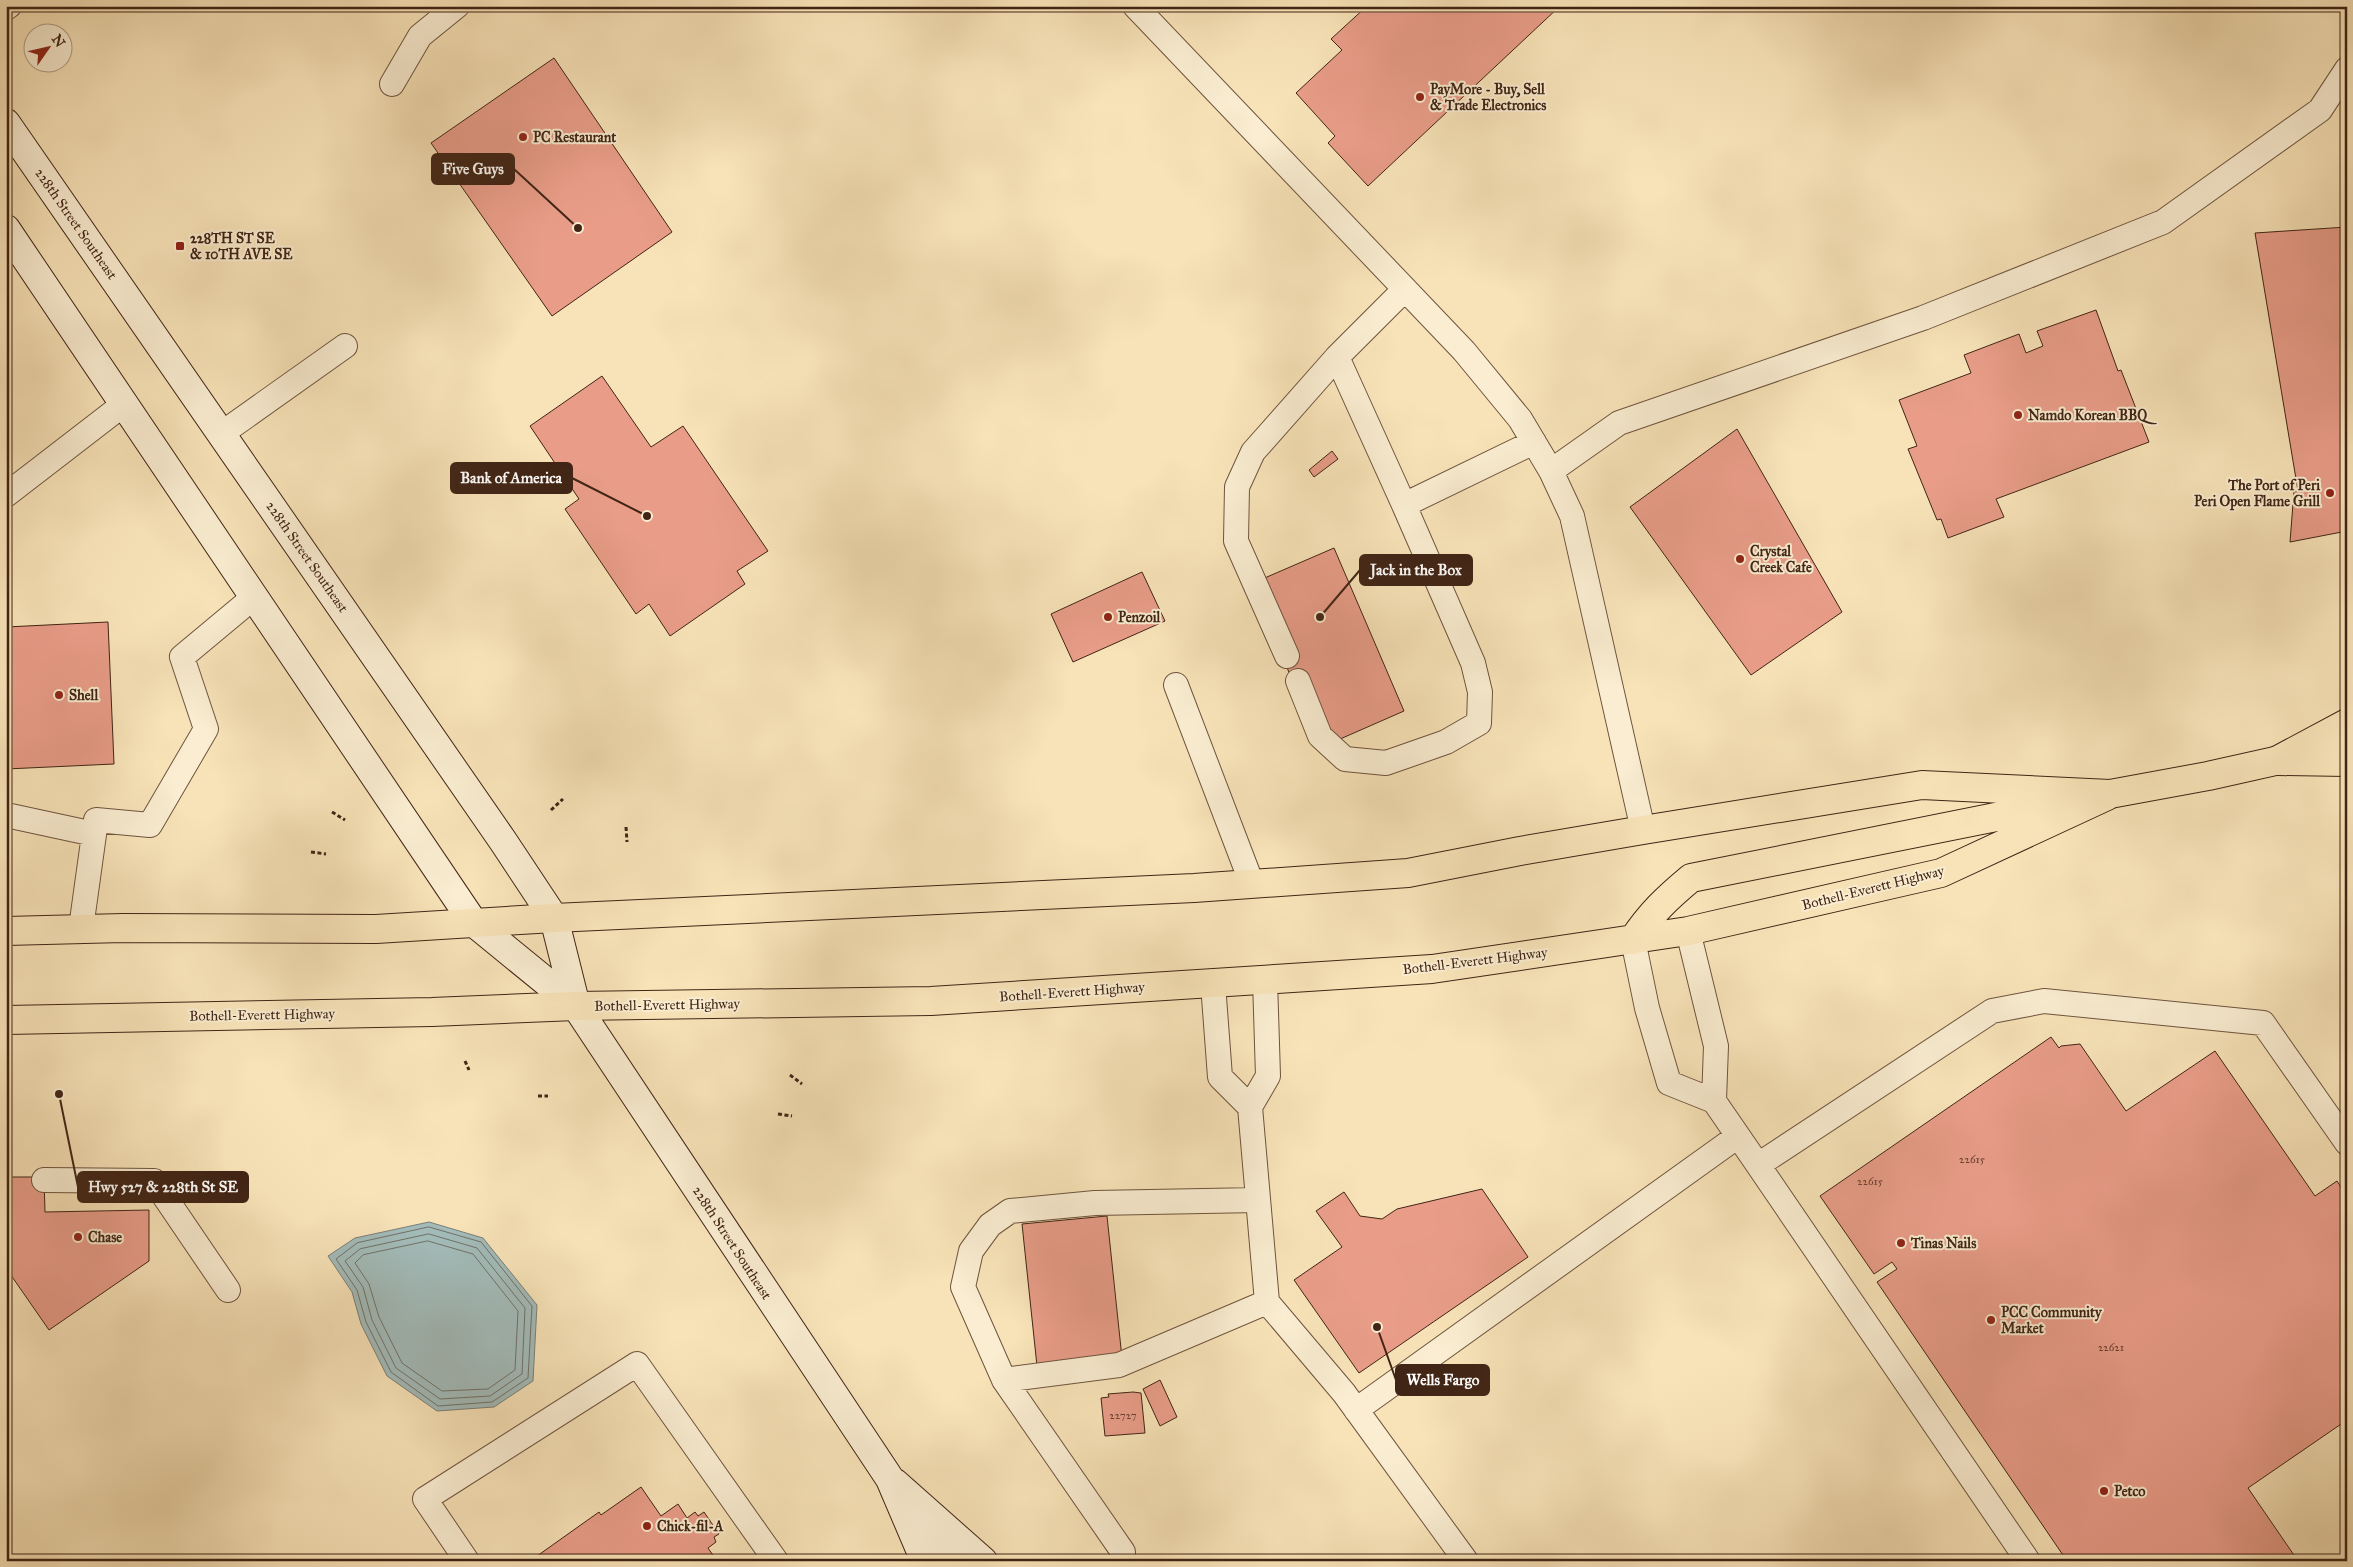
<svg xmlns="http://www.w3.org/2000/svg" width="2353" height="1567" font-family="'IM FELL Great Primer',serif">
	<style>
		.water { fill: #a2bbb9; stroke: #7b7f77 }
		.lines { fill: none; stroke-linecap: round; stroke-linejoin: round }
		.shore { stroke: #717067; stroke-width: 1 }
		.building { fill: #e99d89; stroke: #402415 }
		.service-casing { stroke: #6e543e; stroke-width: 26 }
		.secondary-casing { stroke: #402415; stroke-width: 30 }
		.primary-casing { stroke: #402415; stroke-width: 30 }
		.motorway-casing { stroke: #402415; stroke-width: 30 }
		.path { stroke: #402415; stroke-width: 3; stroke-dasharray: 4 2.5; stroke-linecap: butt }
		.service { stroke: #faedd1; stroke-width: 24 }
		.secondary { stroke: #faedd1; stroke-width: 28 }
		.primary { stroke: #f8e3b8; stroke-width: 28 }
		.motorway { stroke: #f8e3b8; stroke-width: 28 }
		.poi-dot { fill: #8f2418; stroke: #faedd1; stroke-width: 2 }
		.labels { text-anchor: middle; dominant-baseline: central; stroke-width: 4; stroke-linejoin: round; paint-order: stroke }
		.number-label { font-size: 11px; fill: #6a4232 }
		.poi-label { font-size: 14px; font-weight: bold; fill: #402415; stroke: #faedd1; text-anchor: start }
		.street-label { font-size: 14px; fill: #402415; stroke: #faedd1 }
		.leader { fill: none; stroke: #402415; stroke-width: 2 }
		.callout-dot { fill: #402415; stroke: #faedd1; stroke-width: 2 }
		.callout { fill: #402415; stroke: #402415; stroke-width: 2 }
		.callout-label { font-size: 15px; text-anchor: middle; font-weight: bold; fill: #fff }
	</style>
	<rect width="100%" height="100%" fill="#f8e3b8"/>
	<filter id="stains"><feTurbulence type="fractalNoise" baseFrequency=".004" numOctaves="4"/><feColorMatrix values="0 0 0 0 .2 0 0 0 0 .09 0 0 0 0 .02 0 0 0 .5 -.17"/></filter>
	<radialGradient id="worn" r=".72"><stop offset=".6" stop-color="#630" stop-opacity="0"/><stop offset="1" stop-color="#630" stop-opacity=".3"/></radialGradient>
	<path class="water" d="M 429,1222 L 483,1238 L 537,1305 L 533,1381 L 494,1407 L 437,1411 L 387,1376 L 361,1324 L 352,1292 L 328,1256 L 355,1238 Z"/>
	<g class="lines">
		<path class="shore" d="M 429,1227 L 481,1242 L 532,1306 L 528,1378 L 492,1402 L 438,1406 L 391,1372 L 366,1322 L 357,1290 L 336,1259 L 357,1243 Z
			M 429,1234 L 477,1248 L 525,1308 L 522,1374 L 490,1396 L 440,1399 L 396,1368 L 372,1320 L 363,1287 L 345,1261 L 360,1249 Z
			M 428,1241 L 473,1254 L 518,1311 L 515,1370 L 488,1389 L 442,1391 L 402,1363 L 379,1317 L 369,1284 L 355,1263 L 363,1255 Z"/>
	</g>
	<path class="building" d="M 1367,6 L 1560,6 L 1368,186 L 1328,143 L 1335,136 L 1296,93 L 1342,50 L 1331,39 Z
		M 554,58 L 672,232 L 552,316 L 431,143 Z
		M 2347,227 L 2347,531 L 2290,542 L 2294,491 L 2298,491 L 2255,233 Z
		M 2096,310 L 2118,371 L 2121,370 L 2149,442 L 1996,499 L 2004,517 L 1948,538 L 1941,519 L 1937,520 L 1908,449 L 1917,446 L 1899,400 L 1971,373 L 1964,355 L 2019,334 L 2026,353 L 2043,346 L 2037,331 Z
		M 602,376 L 651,447 L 683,426 L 768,551 L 737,571 L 745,584 L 670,636 L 649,604 L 636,614 L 565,509 L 579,499 L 530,426 Z
		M 1737,429 L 1842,612 L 1751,675 L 1630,507 Z
		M 1332,451 L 1338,459 L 1314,477 L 1309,470 Z
		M 1334,548 L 1404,711 L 1331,743 L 1293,682 L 1283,658 L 1260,580 Z
		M 1142,572 L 1165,621 L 1073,662 L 1051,614 Z
		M 108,622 L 114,764 L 6,769 L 6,627 Z
		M 2051,1037 L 2059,1048 L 2061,1046 L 2080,1044 L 2126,1111 L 2215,1051 L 2315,1196 L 2337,1181 L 2347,1196 L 2347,1420 L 2248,1488 L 2298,1561 L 2067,1561 L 1877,1282 L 1897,1269 L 1892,1262 L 1874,1274 L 1820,1196 Z
		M 6,1177 L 44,1177 L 45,1212 L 149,1210 L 149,1261 L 49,1330 L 6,1268 Z
		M 1482,1189 L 1528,1257 L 1359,1373 L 1294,1280 L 1342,1247 L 1316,1211 L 1344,1192 L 1360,1216 L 1382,1219 L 1397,1209 Z
		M 1107,1216 L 1122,1358 L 1037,1366 L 1022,1224 Z
		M 1160,1380 L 1177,1417 L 1160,1426 L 1143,1389 Z
		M 1133,1392 L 1141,1393 L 1145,1433 L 1105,1436 L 1101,1398 L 1109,1397 L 1108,1394 Z
		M 641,1487 L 661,1516 L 678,1504 L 687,1518 L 695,1512 L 698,1516 L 704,1512 L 719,1534 L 714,1537 L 716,1542 L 708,1548 L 717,1561 L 530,1561 L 599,1512 L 601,1515 Z"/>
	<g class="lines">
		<g class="service-casing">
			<path id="service" d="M 1135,6 L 1464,351 L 1520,419 L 1551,471 L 1572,516 L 1643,830
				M 6,8 L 9,6
				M 392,84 L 420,36 L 457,6
				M 221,434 L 345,346
				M 1551,471 L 1619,423 L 1923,318 L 2163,222 L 2320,110 L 2347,69
				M 6,495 L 124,404
				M 1404,505 L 1337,357 L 1405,289
				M 1287,656 L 1236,541 L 1237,487 L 1253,452 L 1337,357
				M 1298,681 L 1320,736 L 1345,759 L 1386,763 L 1446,742 L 1479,723 L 1480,692 L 1473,663 L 1404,505 L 1534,442
				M 1176,685 L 1252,884
				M 6,815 L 94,834
				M 81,928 L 96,820 L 150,825 L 206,729 L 182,657 L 254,597
				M 1633,940 L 1647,1008 L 1669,1083 L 1714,1101 L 1716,1046 L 1688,931
				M 1265,980 L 1268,1076 L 1250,1107 L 1267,1302 L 1344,1393 L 1466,1561
				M 1213,984 L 1220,1077 L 1250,1107
				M 1714,1101 L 1758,1165
				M 44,1180 L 154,1181 L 228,1290
				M 1004,1380 L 1119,1365 L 1267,1302
				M 1356,1410 L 1738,1136
				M 1123,1552 L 1004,1380 L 963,1287 L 971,1251 L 990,1225 L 1010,1211 L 1095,1203 L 1258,1200
				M 467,1561 L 425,1499 L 637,1364 L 776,1561
				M 2028,1561 L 1758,1165 L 1992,1011 L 2044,1001 L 2263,1023 L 2347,1143"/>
		</g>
		<g class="secondary-casing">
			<path id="secondary" d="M 6,123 L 503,841 L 554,918 L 576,1006
				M 6,229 L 473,922 L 576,1006 L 890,1479 L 925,1561
				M 895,1483 L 983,1561
				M 926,1526 L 952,1561"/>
		</g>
		<g class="primary-casing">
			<path id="primary" d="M 6,931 L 123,928 L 376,929 L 554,918 L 1194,888 L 1408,873 L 1520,851 L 1643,830 L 1922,785 L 2110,794 L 2208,776 L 2347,745
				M 1633,940 C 1650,914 1667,898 1691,878 L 2066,803
				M 6,1020 L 432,1012 L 576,1006 L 931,1001 L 1432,969 L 1688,931 L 1941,873 L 2107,796"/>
		</g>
		<g class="motorway-casing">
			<path id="motorway" d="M 2276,761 L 2347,723
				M 2278,761 L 2347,762"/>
		</g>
		<path class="path" d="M 551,810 L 563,799
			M 332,812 L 345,820
			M 626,827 L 627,842
			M 311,852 L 326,854
			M 465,1061 L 469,1070
			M 790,1075 L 802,1084
			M 538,1096 L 548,1096
			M 778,1114 L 792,1116"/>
		<use href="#service" class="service"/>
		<use href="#secondary" class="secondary"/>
		<use href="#primary" class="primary"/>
		<use href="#motorway" class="motorway"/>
	</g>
	<g class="poi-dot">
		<circle cx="1420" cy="97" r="5"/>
		<circle cx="523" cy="137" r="5"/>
		<rect x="175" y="241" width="10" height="10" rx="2.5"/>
		<circle cx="2018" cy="415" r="5"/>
		<circle cx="2330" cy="493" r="5"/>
		<circle cx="1740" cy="559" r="5"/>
		<circle cx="1108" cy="617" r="5"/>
		<circle cx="59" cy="695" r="5"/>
		<circle cx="78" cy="1237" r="5"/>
		<circle cx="1901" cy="1243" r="5"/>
		<circle cx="1991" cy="1320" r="5"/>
		<circle cx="2104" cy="1491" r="5"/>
		<circle cx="647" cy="1526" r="5"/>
	</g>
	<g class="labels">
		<g class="number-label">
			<text x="1972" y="1159">22615</text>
			<text x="1870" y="1181">22615</text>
			<text x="2111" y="1347">22621</text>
			<text x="1123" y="1415">22727</text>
		</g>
		<g class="poi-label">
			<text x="1430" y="89">PayMore - Buy, Sell<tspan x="1430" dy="16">&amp; Trade Electronics</tspan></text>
			<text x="533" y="137">PC Restaurant</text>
			<text x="190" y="238">228TH ST SE<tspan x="190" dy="16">&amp; 10TH AVE SE</tspan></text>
			<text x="2028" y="415">Namdo Korean BBQ</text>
			<text x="2320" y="485" text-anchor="end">The Port of Peri<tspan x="2320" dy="16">Peri Open Flame Grill</tspan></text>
			<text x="1750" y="551">Crystal<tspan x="1750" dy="16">Creek Cafe</tspan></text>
			<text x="1118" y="617">Penzoil</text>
			<text x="69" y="695">Shell</text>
			<text x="88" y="1237">Chase</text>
			<text x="1911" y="1243">Tinas Nails</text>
			<text x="2001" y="1312">PCC Community<tspan x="2001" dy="16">Market</tspan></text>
			<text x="2114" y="1491">Petco</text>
			<text x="657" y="1526">Chick-fil-A</text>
		</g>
		<g class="street-label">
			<text transform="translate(76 224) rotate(55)">228th Street Southeast</text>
			<text transform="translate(307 557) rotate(55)">228th Street Southeast</text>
			<text transform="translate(1873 888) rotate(-14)">Bothell-Everett Highway</text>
			<text transform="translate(1475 961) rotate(-7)">Bothell-Everett Highway</text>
			<text transform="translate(1072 992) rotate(-4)">Bothell-Everett Highway</text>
			<text transform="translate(667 1005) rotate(-1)">Bothell-Everett Highway</text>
			<text transform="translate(262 1015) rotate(-1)">Bothell-Everett Highway</text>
			<text transform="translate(732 1243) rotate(57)">228th Street Southeast</text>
		</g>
	</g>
	<path class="leader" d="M578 228L514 169M647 516L572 478M1320 617L1360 570M59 1094L78 1187M1377 1327L1396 1380"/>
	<g class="callout-dot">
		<circle cx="578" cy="228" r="5"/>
		<circle cx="647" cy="516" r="5"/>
		<circle cx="1320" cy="617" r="5"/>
		<circle cx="59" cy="1094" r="5"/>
		<circle cx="1377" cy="1327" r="5"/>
	</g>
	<g class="callout">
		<rect x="432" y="154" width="82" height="30" rx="5"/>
		<rect x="451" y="463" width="121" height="30" rx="5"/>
		<rect x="1360" y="555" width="112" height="30" rx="5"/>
		<rect x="78" y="1172" width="170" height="30" rx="5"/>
		<rect x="1396" y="1365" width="93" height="30" rx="5"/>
	</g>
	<g class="callout-label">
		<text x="473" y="174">Five Guys</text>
		<text x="511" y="483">Bank of America</text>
		<text x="1416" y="575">Jack in the Box</text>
		<text x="163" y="1192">Hwy 527 &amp; 228th St SE</text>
		<text x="1443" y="1385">Wells Fargo</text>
	</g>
	<rect width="2353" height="1567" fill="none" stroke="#f8e3b8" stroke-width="25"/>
	<rect x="8" y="8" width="2338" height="1552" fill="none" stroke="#402415" stroke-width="2.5"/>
	<rect x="12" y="12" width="2328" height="1542" fill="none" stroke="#402415"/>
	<g transform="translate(48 48) rotate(56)"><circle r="24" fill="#faedd1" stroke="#b09d86"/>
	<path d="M0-4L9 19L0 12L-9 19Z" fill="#8f2418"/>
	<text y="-8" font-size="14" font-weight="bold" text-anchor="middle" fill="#402415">N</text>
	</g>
	<rect width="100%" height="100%" filter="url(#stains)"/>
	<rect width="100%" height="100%" fill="url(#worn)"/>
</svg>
